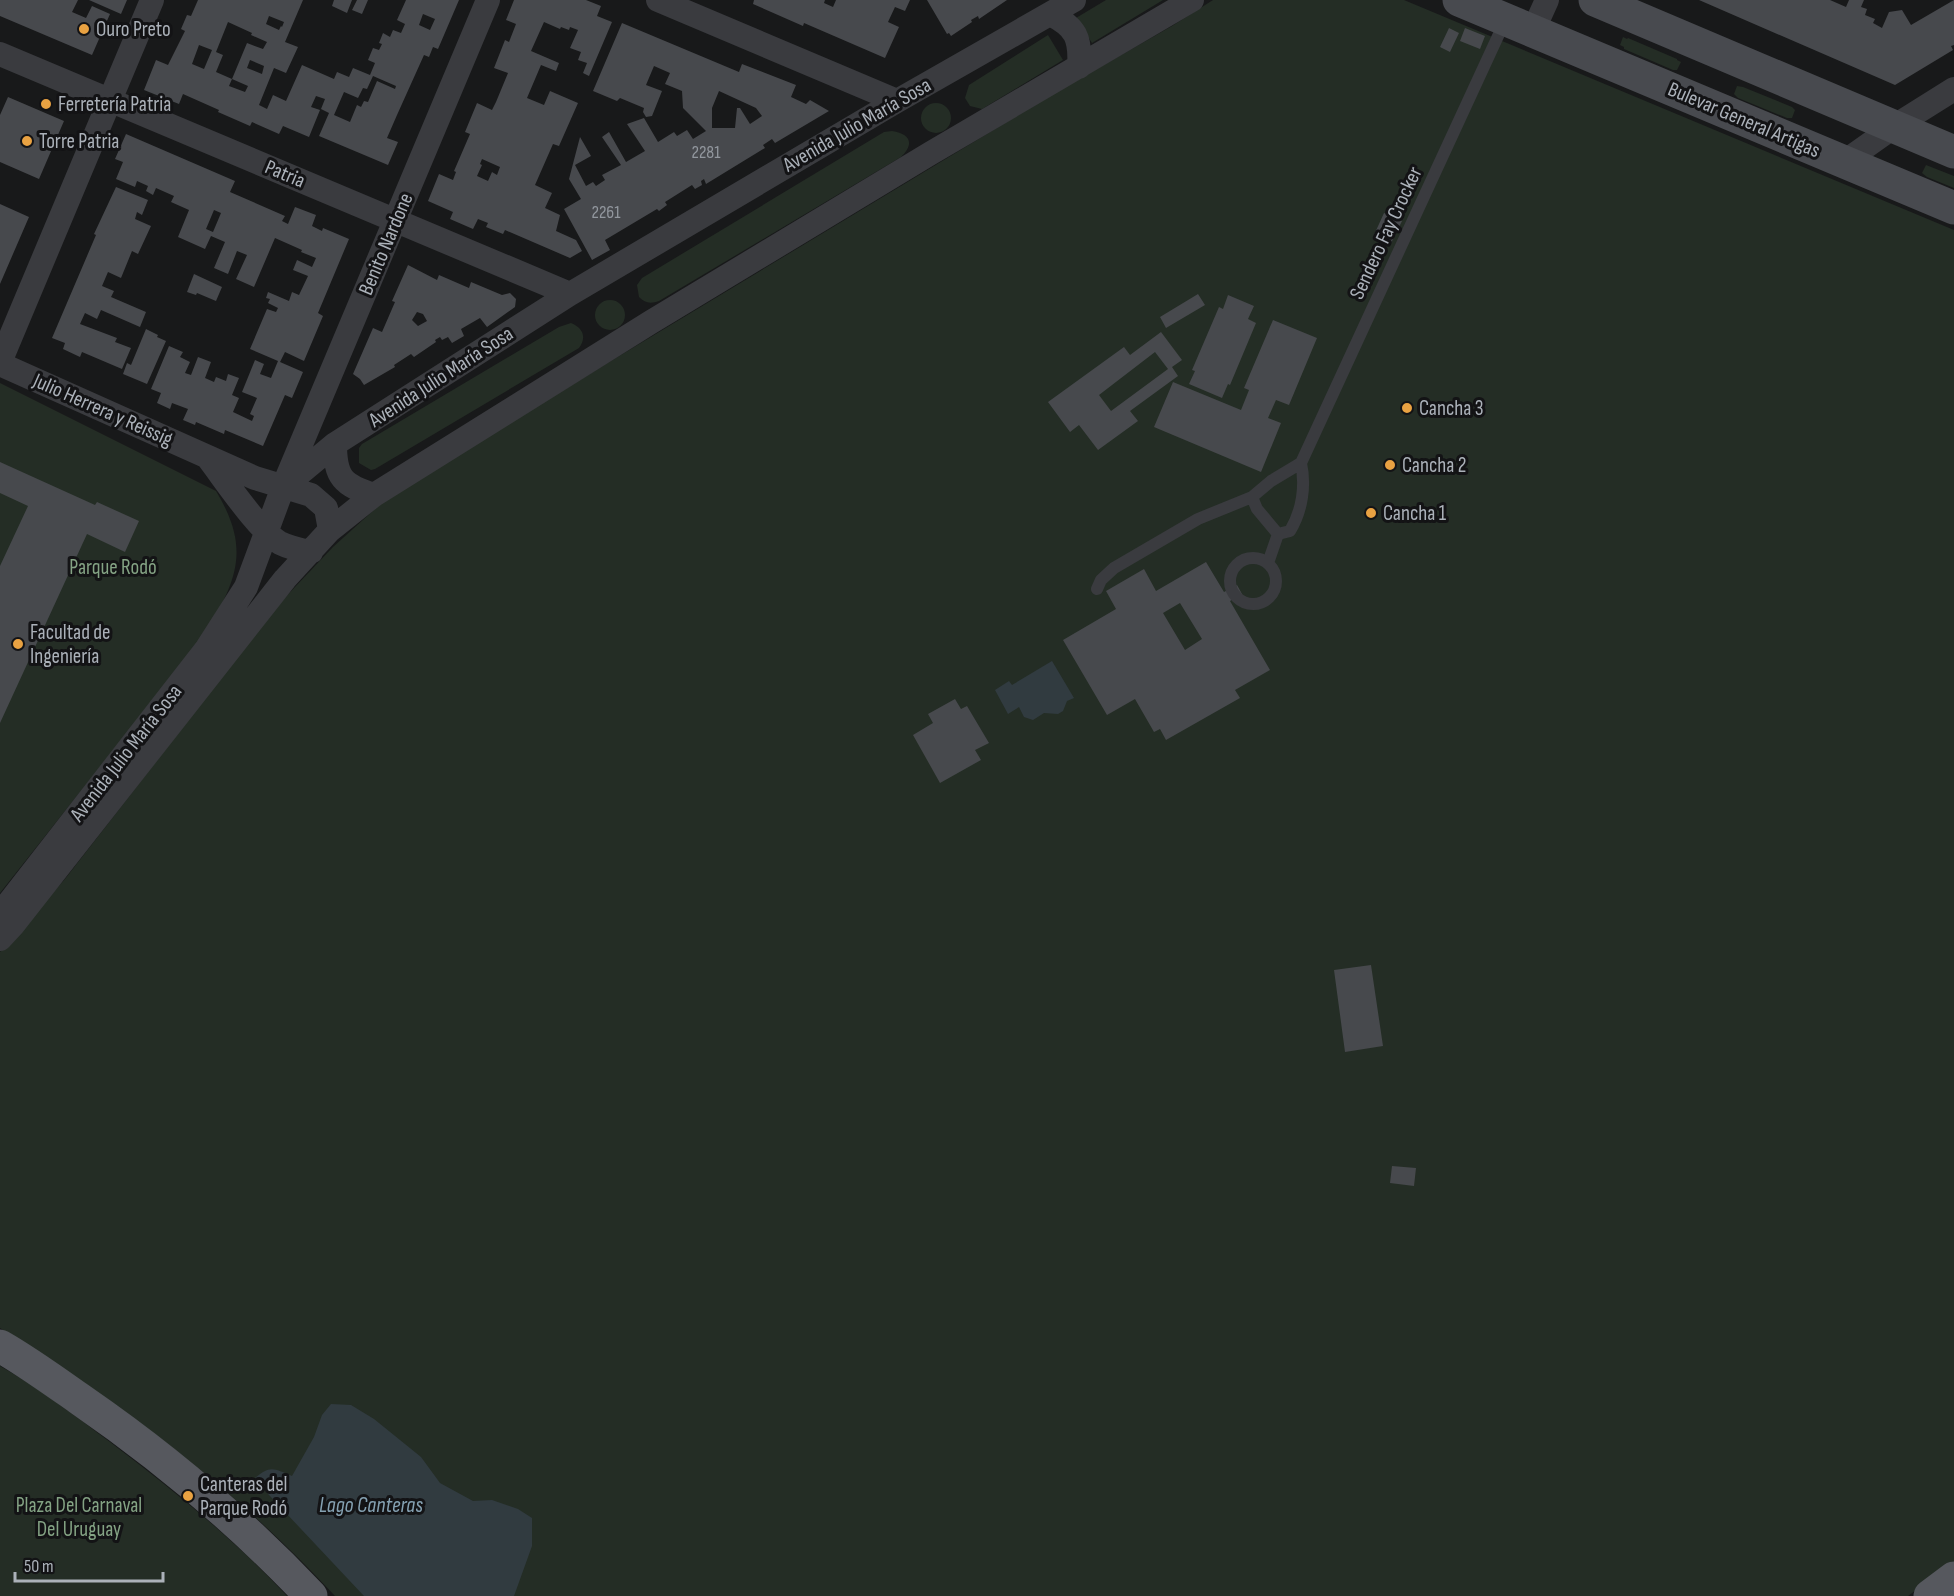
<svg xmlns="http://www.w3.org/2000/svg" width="1954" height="1596" font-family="'Sofia Sans Condensed',sans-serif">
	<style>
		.green { fill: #242d25 }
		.water { fill: #313b40 }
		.building { fill: #47494d; fill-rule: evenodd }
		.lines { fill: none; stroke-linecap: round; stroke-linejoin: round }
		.service { stroke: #3a3b3f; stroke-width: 12 }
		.minor { stroke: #3a3b3f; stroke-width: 24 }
		.secondary { stroke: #484a4f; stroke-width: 33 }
		.primary { stroke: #56585e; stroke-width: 33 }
		.poi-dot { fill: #e9a242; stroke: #131315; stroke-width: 2 }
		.labels { text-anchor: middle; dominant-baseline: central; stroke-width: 6; stroke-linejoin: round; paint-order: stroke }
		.number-label { font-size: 18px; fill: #92979e }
		.poi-label { font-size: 21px; fill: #abb1b9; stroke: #131315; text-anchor: start }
		.street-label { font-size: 21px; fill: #abb1b9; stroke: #131315 }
		.park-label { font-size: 21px; fill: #84a384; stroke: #131315 }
		.water-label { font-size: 22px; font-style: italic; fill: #85a1b2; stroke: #131315 }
	</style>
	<rect width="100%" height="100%" fill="#18191a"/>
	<path class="green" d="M 1106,0 L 1163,0 L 1092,43 L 1076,18 Z
		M 1213,0 L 1404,0 L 1954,230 L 1954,1562 L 1908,1596 L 335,1596 C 237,1490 122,1404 0,1328 L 0,952 L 65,879 L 277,606 L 333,547 L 385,500 L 606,364 L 1060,90 L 1172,26 Z
		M 1048,35 L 1063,60 L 982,109 L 970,106 L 965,98 L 969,85 Z
		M 1623,37 L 1627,39 L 1628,38 L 1677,59 L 1677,60 L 1681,62 L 1677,70 L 1673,70 L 1624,49 L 1624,47 L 1620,45 Z
		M 1737,86 L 1743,87 L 1792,107 L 1795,110 L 1792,118 L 1787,118 L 1738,98 L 1734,94 Z
		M921 118a15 15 0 1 1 30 0a15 15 0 1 1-30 0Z
		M 892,131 C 910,134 915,143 901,157 L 659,301 C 650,304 645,303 639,297 L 637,285 L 642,278 L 884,132 Z
		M 1926,165 L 1954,176 L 1954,188 L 1927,177 L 1922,173 Z
		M595 315a15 15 0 1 1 30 0a15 15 0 1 1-30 0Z
		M 571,323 C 583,328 587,337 579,348 L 375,469 L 371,470 L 359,463 L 359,448 L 362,444 L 559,327 Z
		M 0,383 L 216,491 C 251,549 237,579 206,633 L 0,893 Z
		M 0,1366 C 39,1388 74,1415 110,1442 C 172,1489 234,1539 287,1596 L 0,1596 Z"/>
	<path class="water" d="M 1052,661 L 1074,698 L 1067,701 L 1063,711 L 1058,714 L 1044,713 L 1033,720 L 1024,717 L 1019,707 L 1008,714 L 995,690 L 1009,681 L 1012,685 Z
		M 331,1404 L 351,1405 L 374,1419 L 421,1457 L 440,1483 L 473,1501 L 492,1500 L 518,1509 L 532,1518 L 532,1546 L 514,1596 L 364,1596 L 254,1479 C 270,1465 273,1468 292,1476 L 314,1437 L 322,1415 Z"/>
	<path class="building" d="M 0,0 L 78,0 L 72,12 L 86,18 L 92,6 L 110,14 L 92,55 L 0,16 Z
		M 89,0 L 127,0 L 121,14 Z
		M 198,0 L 303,0 L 285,42 L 298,47 L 286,73 L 274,68 L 259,105 L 267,109 L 273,95 L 286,101 L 302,65 L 334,79 L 337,72 L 349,77 L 353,68 L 370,75 L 375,63 L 368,60 L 373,48 L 379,50 L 382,44 L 379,43 L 383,33 L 390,37 L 393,30 L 401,33 L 405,24 L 397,20 L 406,0 L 459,0 L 438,49 L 433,47 L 429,57 L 424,55 L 397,115 L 387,138 L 398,142 L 388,165 L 319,136 L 329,113 L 321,109 L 325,99 L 316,96 L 311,107 L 320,110 L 309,137 L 283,126 L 279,134 L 252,122 L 250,126 L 218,112 L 219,110 L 183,94 L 179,104 L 144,90 L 156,60 L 168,65 L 185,31 L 181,29 L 187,15 L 191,16 ZM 423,14 L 435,19 L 430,30 L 419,25 ZM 269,16 L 284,22 L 282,27 L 281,26 L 279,30 L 266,24 ZM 228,22 L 252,33 L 251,35 L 267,42 L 263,49 L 247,43 L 232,79 L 248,86 L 245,92 L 229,86 L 232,79 L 216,72 L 223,55 L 216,52 ZM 199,45 L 212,50 L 204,69 L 192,64 ZM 250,60 L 264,66 L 262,74 L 247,68 ZM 373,76 L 396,86 L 395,89 L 377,81 L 368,102 L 364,101 L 361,107 L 357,105 L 350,122 L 334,115 L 344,92 L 358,98 L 363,88 L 367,89 Z
		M 334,0 L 352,0 L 347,13 L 332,6 Z
		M 357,0 L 368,0 L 362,14 L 352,10 Z
		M 514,0 L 586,0 L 601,6 L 597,16 L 612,22 L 589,76 L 583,73 L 587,63 L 578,60 L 581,52 L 570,48 L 578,30 L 570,27 L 569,30 L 561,27 L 560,29 L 544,22 L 531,51 L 559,63 L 556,71 L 541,65 L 527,98 L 544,105 L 550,91 L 578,103 L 559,146 L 553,144 L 535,185 L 552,193 L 545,208 L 560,215 L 556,231 L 576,240 L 582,251 L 570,258 L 505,230 L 503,234 L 486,227 L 488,223 L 478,219 L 473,229 L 450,219 L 453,212 L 428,201 L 439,174 L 453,180 L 456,172 L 454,171 L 470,134 L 465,132 L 477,103 L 492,110 L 496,102 L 508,73 L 494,68 L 505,40 L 509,42 L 516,24 L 506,20 ZM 482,159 L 500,167 L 497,175 L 492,172 L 488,181 L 477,176 L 482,165 L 480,164 Z
		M 754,0 L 825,0 L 824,3 L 833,7 L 836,0 L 910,0 L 905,11 L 895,7 L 888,22 L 899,27 L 885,58 L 804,23 L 803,26 L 753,4 Z
		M 927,0 L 1007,0 L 979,19 L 978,16 L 971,20 L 972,22 L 951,36 L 949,33 L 947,34 Z
		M 1699,0 L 1830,0 L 1846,7 L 1849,0 L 1864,0 L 1861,7 L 1867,9 L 1865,15 L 1875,19 L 1873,23 L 1882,28 L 1889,12 L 1902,10 L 1911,25 L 1954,0 L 1954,45 L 1951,46 L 1953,50 L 1895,85 Z
		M 622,23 L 739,72 L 742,64 L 796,85 L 791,97 L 806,104 L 810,100 L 829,111 L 775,143 L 772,139 L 763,145 L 765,148 L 706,184 L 704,179 L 701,181 L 702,185 L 695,189 L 692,185 L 665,202 L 667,205 L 659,211 L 657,209 L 605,240 L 610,250 L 592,260 L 564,209 L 581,199 L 569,179 L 580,137 L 591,156 L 575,165 L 586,186 L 593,182 L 596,186 L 605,180 L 602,175 L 621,165 L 602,137 L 609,132 L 626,162 L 645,151 L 627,124 L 644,118 L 658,142 L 674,132 L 677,136 L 687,130 L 693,139 L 706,131 L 683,108 L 682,91 L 665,84 L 670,73 L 654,66 L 646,85 L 662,91 L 652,116 L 646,117 L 643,112 L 644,108 L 620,98 L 617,101 L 593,91 ZM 719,91 L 756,108 L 762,116 L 750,124 L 740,108 L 737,108 L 735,128 L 712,128 L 712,108 Z
		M 1449,28 L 1459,33 L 1450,52 L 1440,47 Z
		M 1465,28 L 1485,36 L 1480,49 L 1460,41 Z
		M 8,97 L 64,121 L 39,179 L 0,162 L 0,115 Z
		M 126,134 L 235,181 L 230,192 L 285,216 L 282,221 L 288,224 L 295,207 L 316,215 L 312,226 L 322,231 L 323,228 L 349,239 L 318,313 L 323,316 L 304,361 L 285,352 L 280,362 L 303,372 L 292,398 L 285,395 L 263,446 L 225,430 L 224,434 L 196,422 L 195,425 L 183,420 L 188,409 L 172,403 L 170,409 L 157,403 L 161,393 L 151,389 L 169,346 L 183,352 L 180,357 L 190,362 L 185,373 L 191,375 L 198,357 L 211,362 L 205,378 L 214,382 L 216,377 L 226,381 L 228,374 L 239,378 L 232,395 L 239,398 L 233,412 L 252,421 L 254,416 L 250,414 L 257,398 L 242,392 L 255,360 L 264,364 L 260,374 L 271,378 L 278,361 L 250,349 L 267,309 L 276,312 L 278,308 L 268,303 L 270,299 L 266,298 L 268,292 L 289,301 L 292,292 L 299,295 L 308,276 L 293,270 L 297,260 L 312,267 L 316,258 L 301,252 L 302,250 L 275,238 L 254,287 L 236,279 L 247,255 L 237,251 L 228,274 L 214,268 L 225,242 L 211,236 L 205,249 L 178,237 L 189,210 L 171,202 L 174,196 L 156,188 L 153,195 L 146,191 L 148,186 L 137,181 L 135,187 L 116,179 L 123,162 L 115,159 ZM 214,210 L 221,213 L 213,232 L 206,229 Z
		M 116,187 L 148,200 L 142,215 L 137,212 L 135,219 L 151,226 L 138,254 L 132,251 L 121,278 L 108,272 L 102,286 L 114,291 L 111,297 L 146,312 L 140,327 L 101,310 L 97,319 L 85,313 L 80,324 L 117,338 L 115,342 L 131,348 L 122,369 L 82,352 L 80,357 L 63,349 L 65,343 L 52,338 L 96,235 L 94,234 Z
		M 0,204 L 29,217 L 0,284 Z
		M 1384,213 L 1402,221 L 1391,243 L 1374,235 Z
		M 408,265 L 437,280 L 439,275 L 469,288 L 471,282 L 502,295 L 510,293 L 516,299 L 515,307 L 487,327 L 480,318 L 461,329 L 464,336 L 452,343 L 448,337 L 442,340 L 440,337 L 435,340 L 436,342 L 414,357 L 411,354 L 394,365 L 395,367 L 364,385 L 360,379 L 353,374 L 373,328 L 382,332 L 395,302 L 392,301 ZM 417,312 L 423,314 L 427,321 L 418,326 L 412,320 Z
		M 194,274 L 222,287 L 216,301 L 197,293 L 196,295 L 187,292 Z
		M 1198,294 L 1205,305 L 1166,328 L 1160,317 Z
		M 1228,295 L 1254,306 L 1248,319 L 1256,323 L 1230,385 L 1228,384 L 1222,398 L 1189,384 L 1195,371 L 1192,370 L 1219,307 L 1223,309 Z
		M 1273,320 L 1317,338 L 1289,405 L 1276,400 L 1268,418 L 1281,423 L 1261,472 L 1154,427 L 1173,382 L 1241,410 L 1249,390 L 1244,388 Z
		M 146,329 L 158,335 L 157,337 L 166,341 L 147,384 L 123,374 L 127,363 L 131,365 Z
		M 1161,332 L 1182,360 L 1172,367 L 1178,376 L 1130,411 L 1138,421 L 1098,450 L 1079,425 L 1070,432 L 1048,402 L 1124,347 L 1130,355 ZM 1155,352 L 1168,369 L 1111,411 L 1099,395 Z
		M 0,462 L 95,505 L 97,502 L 139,521 L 125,552 L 87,534 L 0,723 L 0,566 L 28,506 L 0,493 Z
		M 1206,562 L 1224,592 L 1237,585 L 1242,594 L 1230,601 L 1270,670 L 1235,690 L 1240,698 L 1166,740 L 1160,729 L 1154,732 L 1135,699 L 1107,715 L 1063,640 L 1116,609 L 1106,591 L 1144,569 L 1156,591 ZM 1180,603 L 1202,639 L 1185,650 L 1163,613 Z
		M 955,699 L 961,709 L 967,706 L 989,743 L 975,750 L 981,760 L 940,783 L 913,735 L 933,723 L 928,714 Z
		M 1371,965 L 1383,1046 L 1345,1052 L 1334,970 Z
		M 1392,1166 L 1416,1168 L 1414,1186 L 1390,1183 Z"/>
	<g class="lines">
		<path class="service" d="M 1252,497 L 1257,509 L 1278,534 L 1290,531 C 1302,511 1306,486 1301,463
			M1230 581a23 23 0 1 1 46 0a23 23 0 1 1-46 0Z
			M 1268,563 L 1278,534
			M 1097,589 L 1101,580 L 1114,568 L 1198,519 L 1252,497 L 1271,481 L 1301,463 L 1505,21"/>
		<path class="minor" d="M 658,0 L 897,101
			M 1050,14 C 1076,27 1081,38 1079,67
			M 1533,31 L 1547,0
			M 0,54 L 570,294
			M 1844,162 L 1895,126 L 1954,89
			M 0,362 L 152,0
			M 0,364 L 255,478 L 311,495 L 326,508 L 330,530
			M 335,444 C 335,478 343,485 374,495
			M 208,458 C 225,480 258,530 280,543 C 290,548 300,550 311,552
			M 287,484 L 335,444 L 570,294 L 897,101 L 1074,0
			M 0,914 L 207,648 L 246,587 L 283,487 L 488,0
			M 0,939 L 13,925 L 285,579 L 330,530 L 374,495 L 651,322 L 931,153 L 1192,0"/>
		<path class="secondary" d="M 1459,0 L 1954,208
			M 1595,0 L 1954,152"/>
		<path class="primary" d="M 0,1346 C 28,1362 54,1381 81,1400 C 165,1458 241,1522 311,1596
			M 1930,1596 L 1954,1578"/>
	</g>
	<g class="poi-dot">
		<circle cx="84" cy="29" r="6"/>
		<circle cx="46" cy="104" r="6"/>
		<circle cx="27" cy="141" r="6"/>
		<circle cx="1407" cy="408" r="6"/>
		<circle cx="1390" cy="465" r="6"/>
		<circle cx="1371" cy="513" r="6"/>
		<circle cx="18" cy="644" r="6"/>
		<circle cx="188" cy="1496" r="6"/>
	</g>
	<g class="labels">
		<g class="number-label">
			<text x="706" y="152">2281</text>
			<text x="606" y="212">2261</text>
		</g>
		<g class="poi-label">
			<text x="96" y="29">Ouro Preto</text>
			<text x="58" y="104">Ferretería Patria</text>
			<text x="39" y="141">Torre Patria</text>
			<text x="1419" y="408">Cancha 3</text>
			<text x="1402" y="465">Cancha 2</text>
			<text x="1383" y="513">Cancha 1</text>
			<text x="30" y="632">Facultad de<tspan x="30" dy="24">Ingeniería</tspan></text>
			<text x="200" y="1484">Canteras del<tspan x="200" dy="24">Parque Rodó</tspan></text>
		</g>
		<g class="street-label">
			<text transform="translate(1744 120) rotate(23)">Bulevar General Artigas</text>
			<text transform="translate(857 125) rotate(-30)">Avenida Julio María Sosa</text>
			<text transform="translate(285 174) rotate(23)">Patria</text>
			<text transform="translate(1386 233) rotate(-65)">Sendero Fay Crocker</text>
			<text transform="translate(386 244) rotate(-67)">Benito Nardone</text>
			<text transform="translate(441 377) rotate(-33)">Avenida Julio María Sosa</text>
			<text transform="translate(103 410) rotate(24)">Julio Herrera y Reissig</text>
			<text transform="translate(126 753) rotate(-52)">Avenida Julio María Sosa</text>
		</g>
		<g class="park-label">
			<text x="113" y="567">Parque Rodó</text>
			<text x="79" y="1505">Plaza Del Carnaval<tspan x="79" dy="24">Del Uruguay</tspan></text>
		</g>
		<g class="water-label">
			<text x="371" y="1505">Lago Canteras</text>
		</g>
	</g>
	<path d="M15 1572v9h148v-9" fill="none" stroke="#abb1b9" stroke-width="3"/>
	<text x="24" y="1572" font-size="18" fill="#abb1b9" stroke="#131315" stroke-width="4.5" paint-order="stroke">50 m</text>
</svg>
